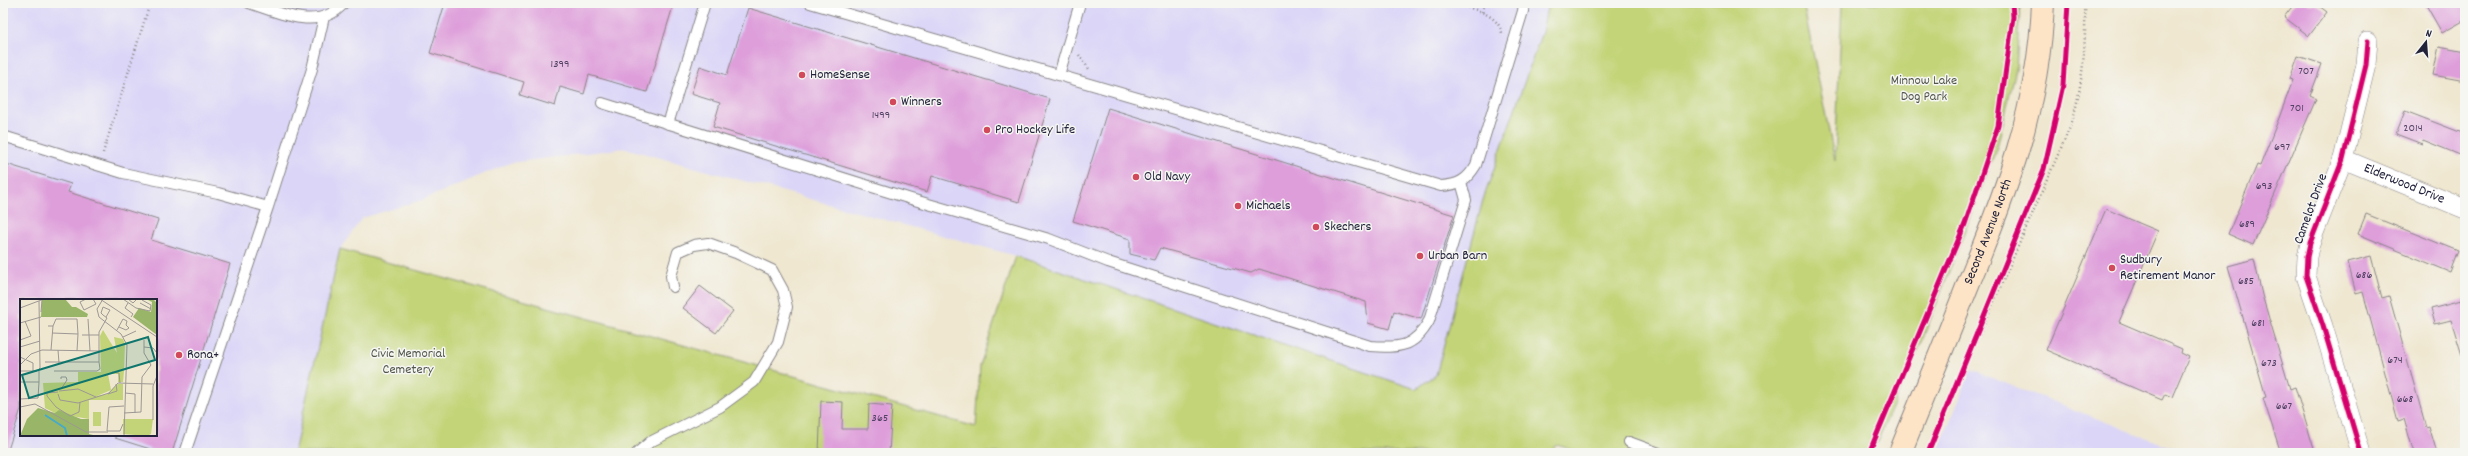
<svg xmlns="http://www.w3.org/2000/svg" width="2468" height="456" font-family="Dekko,sans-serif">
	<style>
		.built { fill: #dbd6f7; fill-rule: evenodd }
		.green { fill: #c2d477; stroke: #727b59 }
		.building { fill: #de9eda }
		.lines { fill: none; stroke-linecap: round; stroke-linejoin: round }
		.lane-casing { stroke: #888486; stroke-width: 12 }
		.street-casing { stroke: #888486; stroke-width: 20 }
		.secondary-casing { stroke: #888486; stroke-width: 24 }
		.path { stroke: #888486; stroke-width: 2.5; stroke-dasharray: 1 3; stroke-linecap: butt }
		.lane { stroke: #fff; stroke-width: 10 }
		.street { stroke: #fff; stroke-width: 19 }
		.secondary { stroke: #fee4c6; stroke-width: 22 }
		.cycleway-casing { stroke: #f6f6f2; stroke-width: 8 }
		.cycleway { stroke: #d6006c; stroke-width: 5 }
		.poi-dot { fill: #d1495b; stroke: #f6f6f2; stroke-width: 1.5 }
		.labels { text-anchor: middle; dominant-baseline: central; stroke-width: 3; stroke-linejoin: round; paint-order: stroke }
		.number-label { font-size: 12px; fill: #514163 }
		.poi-label { font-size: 14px; fill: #22223b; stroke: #f6f6f2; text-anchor: start }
		.park-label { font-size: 14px; fill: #52574d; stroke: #f6f6f2 }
		.street-label { font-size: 14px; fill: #22223b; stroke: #f6f6f2 }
		.inset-river { fill: none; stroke: #47aac7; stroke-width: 2 }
		.inset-road { fill: none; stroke: #9d9894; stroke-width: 1 }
		.view { fill: #0f766e; fill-opacity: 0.15; stroke: #0f766e; stroke-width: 2 }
		.inset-edge { fill: none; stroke: #22223b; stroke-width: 2 }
	</style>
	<rect width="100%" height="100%" fill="#f6f6f2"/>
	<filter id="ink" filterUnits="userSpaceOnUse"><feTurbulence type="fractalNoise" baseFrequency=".025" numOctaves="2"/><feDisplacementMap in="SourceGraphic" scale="8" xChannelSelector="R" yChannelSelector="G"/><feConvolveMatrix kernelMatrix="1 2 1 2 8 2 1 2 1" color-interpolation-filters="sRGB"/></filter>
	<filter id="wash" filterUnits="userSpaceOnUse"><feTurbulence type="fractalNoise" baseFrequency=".012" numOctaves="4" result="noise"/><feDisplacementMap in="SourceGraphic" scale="16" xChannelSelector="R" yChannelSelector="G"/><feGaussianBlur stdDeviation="0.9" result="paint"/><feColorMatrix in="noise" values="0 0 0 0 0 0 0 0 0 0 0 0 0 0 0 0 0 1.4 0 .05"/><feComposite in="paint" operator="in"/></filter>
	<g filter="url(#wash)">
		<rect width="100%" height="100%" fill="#efe7d0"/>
		<path class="built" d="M 3,3 L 1548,3 L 1542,32 L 1483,200 L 1436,375 L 1416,389 L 1016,256 L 625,148 L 510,163 L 422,200 L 362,218 L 340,249 L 294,453 L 3,453 ZM 21,300 L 156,300 L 156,435 L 21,435 Z
			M 1971,370 L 2176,449 L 2174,453 L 1937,453 Z"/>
		<path class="green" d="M 1548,3 L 1803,3 L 1835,161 L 1842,3 L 2020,3 L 2016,69 L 1997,147 L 1922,341 L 1872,453 L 1583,453 L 1557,445 L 1550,453 L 294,453 L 340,249 L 976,427 L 980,366 L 1016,256 L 1416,389 L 1436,375 L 1483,200 L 1542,32 Z"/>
		<g id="blocks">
			<path class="building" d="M 445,3 L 674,3 L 647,92 L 589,75 L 584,94 L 560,87 L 555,106 L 520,95 L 524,82 L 430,53 Z
				M 2295,3 L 2315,3 L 2327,12 L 2309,36 L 2284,17 Z
				M 2425,3 L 2465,3 L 2465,20 L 2442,33 Z
				M 748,8 L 1050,99 L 1019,202 L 932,176 L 927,192 L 713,127 L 720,103 L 691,94 L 700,66 L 727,75 Z
				M 2439,46 L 2465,51 L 2465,81 L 2433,75 Z
				M 2298,56 L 2322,64 L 2310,96 L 2316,99 L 2253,245 L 2228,234 L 2257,165 L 2260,166 L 2279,118 L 2293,80 L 2290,79 Z
				M 1108,108 L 1454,215 L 1421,319 L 1394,311 L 1389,329 L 1368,323 L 1366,302 L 1259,269 L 1251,273 L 1160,248 L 1154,260 L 1130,254 L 1130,239 L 1073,221 Z
				M 2405,111 L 2465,134 L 2465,144 L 2460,155 L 2423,140 L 2422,144 L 2396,134 Z
				M 3,163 L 71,184 L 68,192 L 158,220 L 151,240 L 230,264 L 172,453 L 163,453 L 115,438 L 115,435 L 156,435 L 156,300 L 21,300 L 21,409 L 7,453 L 3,453 Z
				M 2106,209 L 2158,231 L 2119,322 L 2182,349 L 2181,353 L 2189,357 L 2172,397 L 2165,394 L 2162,400 L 2046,350 Z
				M 2366,214 L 2458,251 L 2450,272 L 2358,234 Z
				M 2371,256 L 2382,298 L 2389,296 L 2426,427 L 2429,426 L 2437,453 L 2414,453 L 2404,419 L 2398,421 L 2363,292 L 2356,294 L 2348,262 Z
				M 2254,259 L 2262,295 L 2290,389 L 2295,387 L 2314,449 L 2301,453 L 2281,453 L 2263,398 L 2266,397 L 2228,266 Z
				M 700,286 L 733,311 L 716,333 L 683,308 Z
				M 2465,300 L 2465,355 L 2462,355 L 2451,320 L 2435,324 L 2431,309 Z
				M 821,401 L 843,402 L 842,429 L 868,429 L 869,404 L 892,406 L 889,453 L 819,453 Z"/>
		</g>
	</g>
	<g filter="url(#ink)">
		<use href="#blocks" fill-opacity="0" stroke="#888486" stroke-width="1"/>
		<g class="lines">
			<g class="lane-casing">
				<path id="lane" d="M 249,3 C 278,12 319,33 344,3
					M 810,3 L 1441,186 C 1459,185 1467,180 1476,165 L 1523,11 L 1524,3
					M 1059,75 L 1080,3
					M 602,103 L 911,199 L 1049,239 L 1108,262 L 1370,346 C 1399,348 1414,348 1429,321 L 1466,200 L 1461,182
					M 668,124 L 705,3
					M 3,136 L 123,173 L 218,193 L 268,207 L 312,69 L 324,17
					M 1629,442 L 1659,453
					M 185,453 L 268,207
					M 637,453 L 650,442 L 720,407 L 754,382 L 778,342 L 787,307 L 783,290 L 772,270 L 736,253 L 708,243 L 694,245 L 678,252 L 671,276 L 673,287"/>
			</g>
			<g class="street-casing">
				<g id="street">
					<path id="s1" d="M 2343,159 L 2465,209"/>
					<path d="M 2361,453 L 2323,326 L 2306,276 L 2307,257 L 2310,243 L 2343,159 L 2366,65 L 2368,41"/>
				</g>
			</g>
			<g class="secondary-casing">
				<g id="secondary">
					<path id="s2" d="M 1900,453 C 1922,398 1945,343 1967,287 C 2006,192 2039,108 2043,3"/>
				</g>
			</g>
			<path class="path" d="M 1452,3 C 1469,8 1497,12 1502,33
				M 1482,12 L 1485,3
				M 1079,55 L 1089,69
				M 103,153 L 150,3
				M 1930,453 L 1957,386 L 2071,125 C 2083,86 2086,44 2085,3"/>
			<use href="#lane" class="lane"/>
			<use href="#street" class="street"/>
			<use href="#secondary" class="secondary"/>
			<g class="cycleway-casing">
				<path id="cycleway" d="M 1869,453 L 1965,224 L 1998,126 L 2013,17 L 2012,3
					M 1928,453 L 2044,169 L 2063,85 L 2068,3
					M 2361,453 L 2323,326 L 2306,276 L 2307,257 L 2310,243 L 2343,159 L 2366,65 L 2368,41"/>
			</g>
			<use href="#cycleway" class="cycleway"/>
		</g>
	</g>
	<g class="poi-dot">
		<circle cx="802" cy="75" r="4"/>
		<circle cx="893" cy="102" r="4"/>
		<circle cx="987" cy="130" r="4"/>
		<circle cx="1136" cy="177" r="4"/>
		<circle cx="1238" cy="206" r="4"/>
		<circle cx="1316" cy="227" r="4"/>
		<circle cx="1420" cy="256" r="4"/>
		<circle cx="2112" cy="268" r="4"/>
		<circle cx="179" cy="355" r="4"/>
	</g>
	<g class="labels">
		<g class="number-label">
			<text x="560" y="64">1399</text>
			<text x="2306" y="71">707</text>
			<text x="2297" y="108">701</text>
			<text x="881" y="115">1499</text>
			<text x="2413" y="128">2014</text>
			<text x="2282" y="147">697</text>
			<text x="2264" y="186">693</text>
			<text x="2247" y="224">689</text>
			<text x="2364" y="275">686</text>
			<text x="2246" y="281">685</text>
			<text x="2258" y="323">681</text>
			<text x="2395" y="360">674</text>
			<text x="2269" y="363">673</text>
			<text x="2405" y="399">668</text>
			<text x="2284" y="406">667</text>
			<text x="880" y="418">365</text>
		</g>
		<g class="poi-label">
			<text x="810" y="75">HomeSense</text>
			<text x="901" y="102">Winners</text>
			<text x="995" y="130">Pro Hockey Life</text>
			<text x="1144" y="177">Old Navy</text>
			<text x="1246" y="206">Michaels</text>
			<text x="1324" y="227">Skechers</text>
			<text x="1428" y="256">Urban Barn</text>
			<text x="2120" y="260">Sudbury<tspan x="2120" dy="16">Retirement Manor</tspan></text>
			<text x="187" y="355">Rona+</text>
		</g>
		<g class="park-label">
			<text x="1924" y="81">Minnow Lake<tspan x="1924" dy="16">Dog Park</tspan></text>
			<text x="408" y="354">Civic Memorial<tspan x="408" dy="16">Cemetery</tspan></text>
		</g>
		<g class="street-label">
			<text stroke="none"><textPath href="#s1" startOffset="66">Elderwood Drive</textPath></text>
			<text transform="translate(2311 209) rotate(-70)">Camelot Drive</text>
			<text stroke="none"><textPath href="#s2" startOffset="238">Second Avenue North</textPath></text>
		</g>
	</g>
	<g transform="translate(20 299)">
		<rect width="137" height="137" fill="#efe7d0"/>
		<path d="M 83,31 L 97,54 L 94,38 L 103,40 L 105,45 L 104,72 L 103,83 L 98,83 L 98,75 L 88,75 L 91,91 L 77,97 L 87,95 L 98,85 L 103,85 L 103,101 L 69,101 L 69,120 L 35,114 L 25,109 L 23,84 L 58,83 L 58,73 L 81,73 L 80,37 ZM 73,113 L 81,113 L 81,127 L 73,127 ZM 103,120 L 133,120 L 131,135 L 127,137 L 103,135 Z" fill="#c2d477"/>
		<path d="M 25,0 L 45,0 L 52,8 L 56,8 L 68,15 L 67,18 L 21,18 L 22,1 ZM 126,0 L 133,0 L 137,4 L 137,36 L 113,18 L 119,9 L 131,13 L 132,3 ZM 18,109 L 35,114 L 39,111 L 61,120 L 69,120 L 69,135 L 77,137 L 0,137 L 7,120 Z" fill="#99b668"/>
		<path class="inset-river" d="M 25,116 L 45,129 L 47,137"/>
		<path class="inset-road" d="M 66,0 L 60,3 L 64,11 L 76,5 L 73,0M 80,0 L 137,38M 103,0 L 116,9 L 130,12 L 131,6 L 122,1M 108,0 L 113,4 L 117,0M 108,4 L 105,9 L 113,15 L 111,18M 120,4 L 131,10M 0,9 L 24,0M 21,13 L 22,1M 79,18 L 101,35 L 107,46 L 104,137M 79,18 L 77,10 L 83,0M 68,20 L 70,52M 0,24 L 21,18M 28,27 L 33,27 L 31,51M 33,27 L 36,20 L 57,20 L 58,35M 97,31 L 103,20 L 107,22 L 106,26 L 109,29 L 106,31 L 99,28M 32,34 L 58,35 L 57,52M 62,36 L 79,36M 103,38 L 116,32M 0,41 L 11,37 L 5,22M 0,48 L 20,42M 124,48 L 133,49 L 137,54M 38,51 L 39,64M 0,58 L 13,64 L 13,72M 25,63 L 79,63 L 79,33 L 87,19 L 83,16 L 81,14 L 83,8 L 90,11 L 86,18M 0,66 L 11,55 L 22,51 L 80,52M 0,72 L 17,72 L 20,69 L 19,2M 34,72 L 77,72 L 80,70 L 79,63M 92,73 L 99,74 L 100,84M 41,80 L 41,78 L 46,78 L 47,81 L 41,90M 0,83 L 19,83 L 19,72M 39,92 L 58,90 L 76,98M 38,93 L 27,94 L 27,97 L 36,108 L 50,117 L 59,113 L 60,103M 105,94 L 115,95 L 115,114M 38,95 L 40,101 L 58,104 L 89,94 L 98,84 L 133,85M 88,95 L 97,92 L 96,85M 0,100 L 18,99 L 19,83M 0,108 L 15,105 L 66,133 L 88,133M 104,114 L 121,113 L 122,78 L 131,66 L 124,54 L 124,41M 133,121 L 133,87 L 137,77M 103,125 L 100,132 L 87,132 L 89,108 L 104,107"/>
		<path class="view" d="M 128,38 L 135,61 L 9,99 L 2,76 Z"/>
		<rect width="137" height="137" class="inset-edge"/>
	</g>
	<rect width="2468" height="456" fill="none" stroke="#f6f6f2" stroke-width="16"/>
	<g transform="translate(2426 42) rotate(17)" stroke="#f6f6f2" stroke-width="3" paint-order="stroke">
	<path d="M0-3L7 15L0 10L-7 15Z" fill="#22223b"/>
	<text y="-6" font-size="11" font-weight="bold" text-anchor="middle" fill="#22223b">N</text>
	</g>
</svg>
